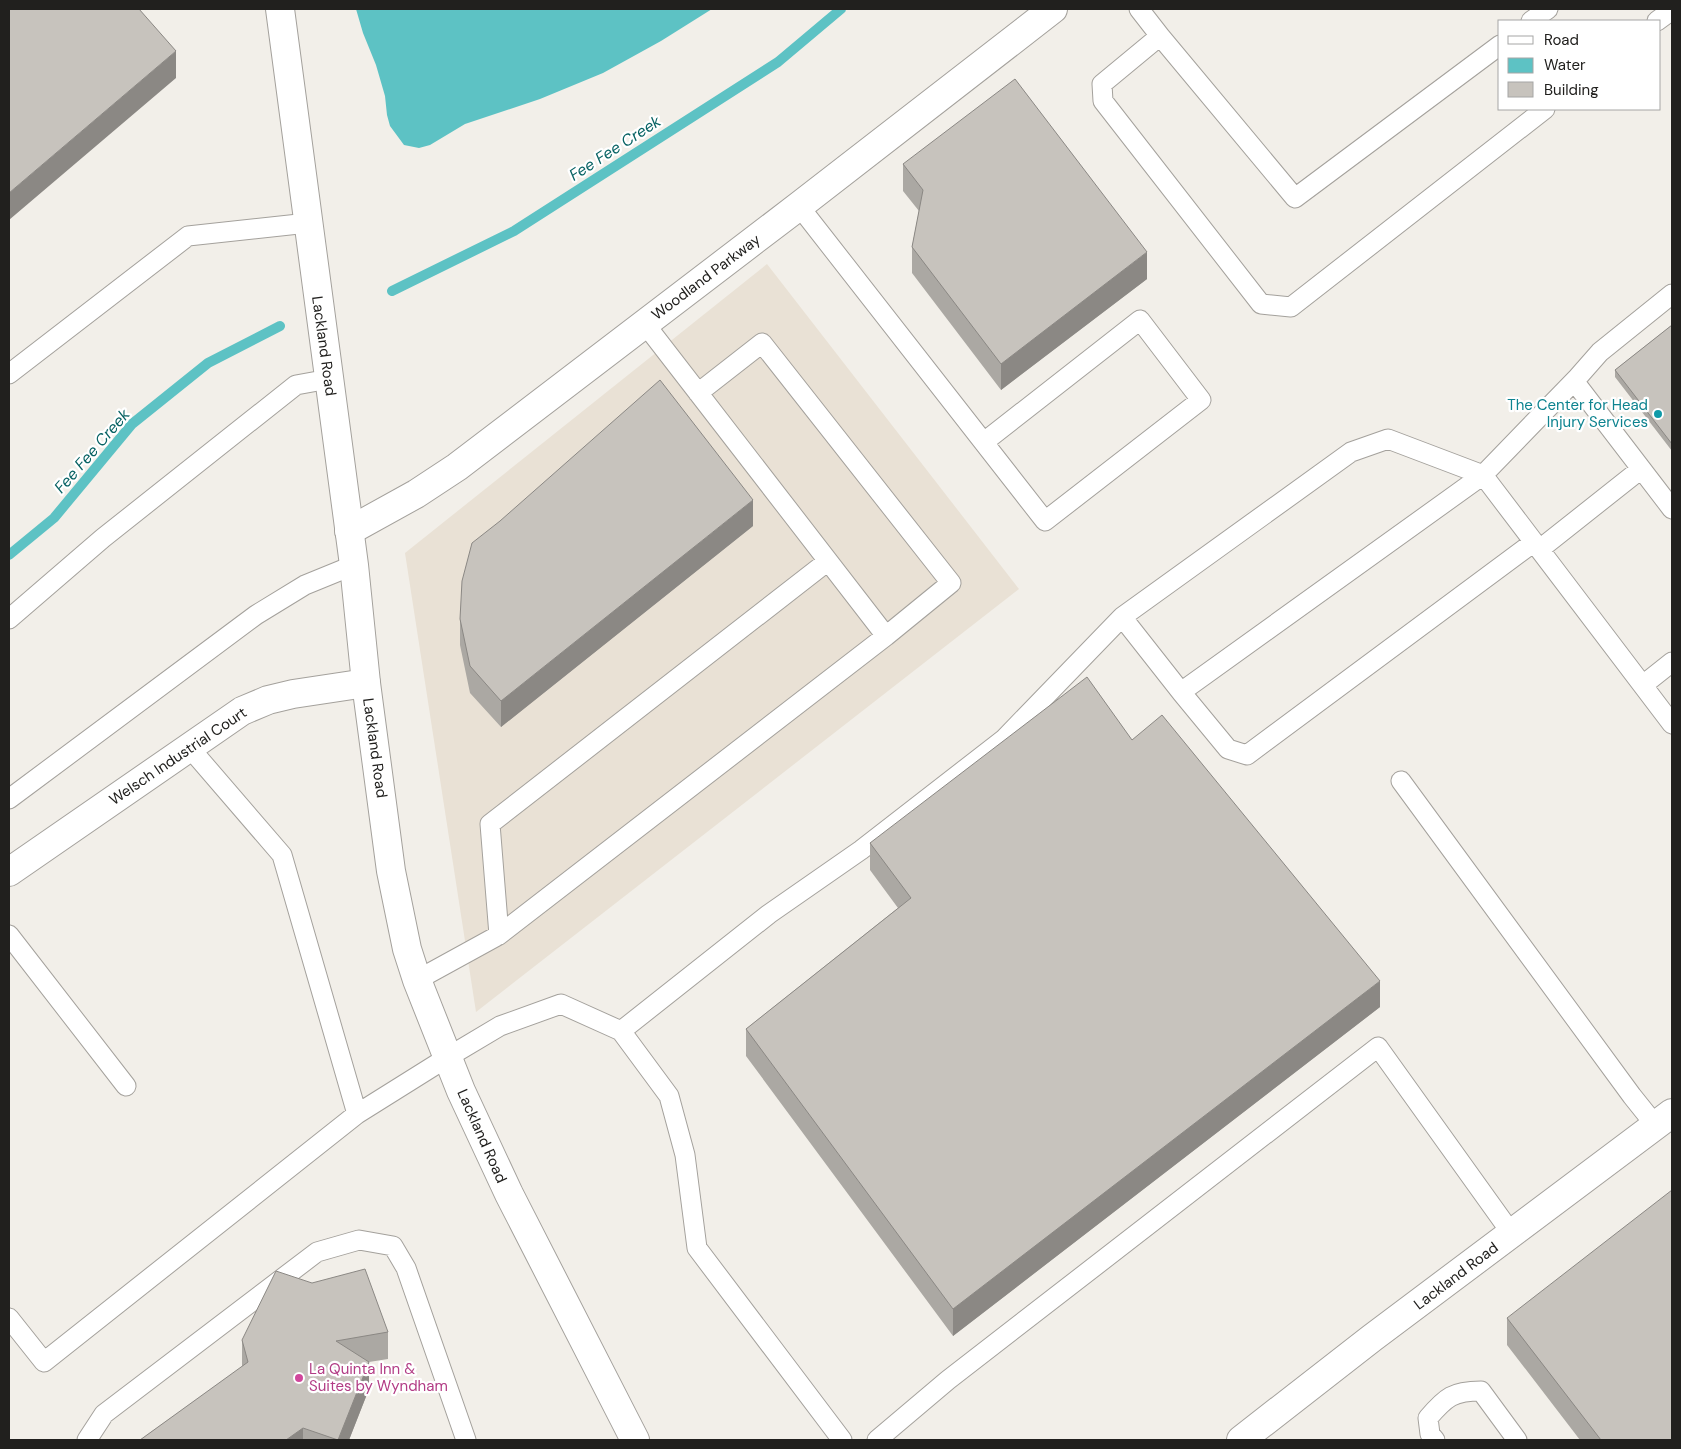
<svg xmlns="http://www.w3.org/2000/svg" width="1681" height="1449" font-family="'DM Sans',sans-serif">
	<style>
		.built { fill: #e9e1d5 }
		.water { fill: #5dc2c4 }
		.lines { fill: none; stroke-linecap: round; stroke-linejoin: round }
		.stream { stroke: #5dc2c4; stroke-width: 10 }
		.lane-casing { stroke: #a4a19c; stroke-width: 21 }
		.street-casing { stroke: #a4a19c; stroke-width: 30 }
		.secondary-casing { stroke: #a4a19c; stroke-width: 30 }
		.lane { stroke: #fff; stroke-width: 19 }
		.street { stroke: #fff; stroke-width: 28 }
		.secondary { stroke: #fff; stroke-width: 28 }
		.wall { fill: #aba8a3 }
		.shaded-wall { fill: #8b8884 }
		.building { fill: #c7c3bd; stroke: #8b8884 }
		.culture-dot { fill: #0f9aa8; stroke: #fff; stroke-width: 2 }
		.hotel-dot { fill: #d1479c; stroke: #fff; stroke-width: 2 }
		.labels { text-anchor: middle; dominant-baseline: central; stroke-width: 4.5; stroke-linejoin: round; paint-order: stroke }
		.street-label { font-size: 15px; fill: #21201e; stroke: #fff }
		.culture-label { font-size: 15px; fill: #0d838f; stroke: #fff; text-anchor: end }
		.hotel-label { font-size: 15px; fill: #b23c85; stroke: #fff; text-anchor: start }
		.water-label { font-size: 16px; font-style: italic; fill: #076263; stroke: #fff }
	</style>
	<rect width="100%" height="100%" fill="#f2efe9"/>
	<path class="built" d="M 767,264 L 1019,589 L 476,1012 L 405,553 Z"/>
	<path class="water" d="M 356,9 L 712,9 L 661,41 L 603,73 L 540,99 L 465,124 L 430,145 L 419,148 L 404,145 L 390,126 L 387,115 L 385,96 L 376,65 L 363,33 Z"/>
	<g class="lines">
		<path class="stream" d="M 392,291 L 514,231 L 778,62 L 841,9
			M 9,555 L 54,518 L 132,424 L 208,363 L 280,326"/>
		<g class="lane-casing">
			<path id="lane" d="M 1139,9 L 1160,36 L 1102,84 L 1103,101 L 1261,304 L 1291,307 L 1545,109
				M 1531,21 L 1548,9
				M 1657,21 L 1672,10
				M 1160,36 L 1295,198 L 1500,45
				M 799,206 L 1045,521 L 1201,400 L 1140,320 L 984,442
				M 9,374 L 188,236 L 308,223
				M 1574,381 L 1672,509
				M 698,393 L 762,343 L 951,583 L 886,636
				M 1540,549 L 1641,469
				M 1122,617 L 1351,452 L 1388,439 L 1483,475 L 1578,377 L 1600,352 L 1672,294
				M 9,619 L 103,538 L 296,385 L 329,379
				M 1643,685 L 1672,662
				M 1181,692 L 1228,749 L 1247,755 L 1534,542
				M 189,747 L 282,855 L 357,1114
				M 1401,781 L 1632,1096 L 1656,1126
				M 9,799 L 256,615 L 305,585 L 354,565
				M 9,935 L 126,1086
				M 499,935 L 490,824 L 828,561
				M 417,980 L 499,935 L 886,636 L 645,324
				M 621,1031 L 669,1096 L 685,1155 L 697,1248 L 842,1440
				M 9,1318 L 44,1362 L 357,1114 L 448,1057 L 500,1026 L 561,1004 L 621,1031 L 769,914 L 861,850 L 1004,739 L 1122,617 L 1181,692 L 1483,475 L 1672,724
				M 87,1440 L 104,1414 L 317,1252 L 359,1240 L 393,1246 L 406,1268 L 466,1440
				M 877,1440 L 948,1380 L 1378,1047 L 1512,1234
				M 1435,1440 L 1430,1434 L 1428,1418 C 1446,1397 1453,1391 1481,1391 L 1517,1440"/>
		</g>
		<g class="street-casing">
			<path id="street" d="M 349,531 L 416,494 L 457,467 L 799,206 L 1053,9
				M 9,872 L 242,711 L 268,700 L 293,694 L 366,683
				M 1241,1440 L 1372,1338 L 1672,1113"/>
		</g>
		<g class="secondary-casing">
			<path id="secondary" d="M 280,9 L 354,565 L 366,683 L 391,871 L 407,949 L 417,980 L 461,1091 L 509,1194 L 635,1440"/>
		</g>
		<use href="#lane" class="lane"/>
		<use href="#street" class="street"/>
		<use href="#secondary" class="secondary"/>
	</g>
	<path class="wall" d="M 903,164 L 1147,279 L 1001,390 L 912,273 L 912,247 L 919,211 L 903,191 Z
		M 1672,325 L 1672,451 L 1615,377 L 1615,370 Z
		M 753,526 L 501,727 L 470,693 L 460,645 L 460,619 Z
		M 1132,740 L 1380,1007 L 953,1336 L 746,1056 L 746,1029 L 898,908 L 870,870 L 870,843 Z
		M 1507,1318 L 1672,1440 L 1580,1440 L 1507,1345 Z
		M 388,1332 L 388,1359 L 369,1362 L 369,1389 L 349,1440 L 140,1440 L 242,1367 L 242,1340 Z"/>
	<path class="shaded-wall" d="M 176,51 L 176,78 L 9,220 L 9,193 Z
		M 1147,252 L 1147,279 L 1001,390 L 1001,364 Z
		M 753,500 L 753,526 L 501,727 L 501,701 Z
		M 1380,981 L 1380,1007 L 953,1336 L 953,1309 Z
		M 369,1362 L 369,1389 L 349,1440 L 338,1440 Z
		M 303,1428 L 303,1440 L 286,1440 Z"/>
	<path class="building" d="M 9,9 L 139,9 L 176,51 L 9,193 Z
		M 1015,79 L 1147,252 L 1001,364 L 912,247 L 923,190 L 903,164 Z
		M 1672,325 L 1672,444 L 1615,370 Z
		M 660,380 L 753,500 L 501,701 L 470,666 L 460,619 L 462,581 L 472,543 L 500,521 Z
		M 1087,677 L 1132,740 L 1162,715 L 1380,981 L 953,1309 L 746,1029 L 911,898 L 870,843 Z
		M 1672,1190 L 1672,1440 L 1601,1440 L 1507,1318 Z
		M 365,1269 L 388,1332 L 336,1341 L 369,1362 L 338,1440 L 303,1428 L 286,1440 L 140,1440 L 248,1362 L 242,1340 L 276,1271 L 312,1283 Z"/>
	<circle class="culture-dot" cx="1658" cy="414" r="5"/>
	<circle class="hotel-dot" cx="299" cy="1378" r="5"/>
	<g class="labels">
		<g class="street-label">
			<text transform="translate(706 277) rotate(-37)">Woodland Parkway</text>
			<text transform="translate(324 346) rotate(82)">Lackland Road</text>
			<text transform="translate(375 748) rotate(82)">Lackland Road</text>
			<text transform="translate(178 756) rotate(-34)">Welsch Industrial Court</text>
			<text transform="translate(482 1136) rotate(66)">Lackland Road</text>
			<text transform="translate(1456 1276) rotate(-37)">Lackland Road</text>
		</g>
		<g class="culture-label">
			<text x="1648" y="405">The Center for Head<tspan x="1648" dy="17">Injury Services</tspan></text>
		</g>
		<g class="hotel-label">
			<text x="309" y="1369">La Quinta Inn &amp;<tspan x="309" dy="17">Suites by Wyndham</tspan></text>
		</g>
		<g class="water-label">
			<text transform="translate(615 148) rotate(-33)">Fee Fee Creek</text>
			<text transform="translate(92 451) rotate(-49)">Fee Fee Creek</text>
		</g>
	</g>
	<rect width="1681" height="1449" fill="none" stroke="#21201e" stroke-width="20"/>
	<rect x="1498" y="20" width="162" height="90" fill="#ffffff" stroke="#a6a6a5"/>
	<rect x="1508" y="36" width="25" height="8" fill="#ffffff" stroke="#a6a6a5"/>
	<text x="1544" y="45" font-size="15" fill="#21201e">Road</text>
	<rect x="1508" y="58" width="25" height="15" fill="#5dc2c4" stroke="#a6a6a5"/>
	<text x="1544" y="70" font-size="15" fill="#21201e">Water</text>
	<rect x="1508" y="82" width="25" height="15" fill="#c7c3bd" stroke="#a6a6a5"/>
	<text x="1544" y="95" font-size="15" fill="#21201e">Building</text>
</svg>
